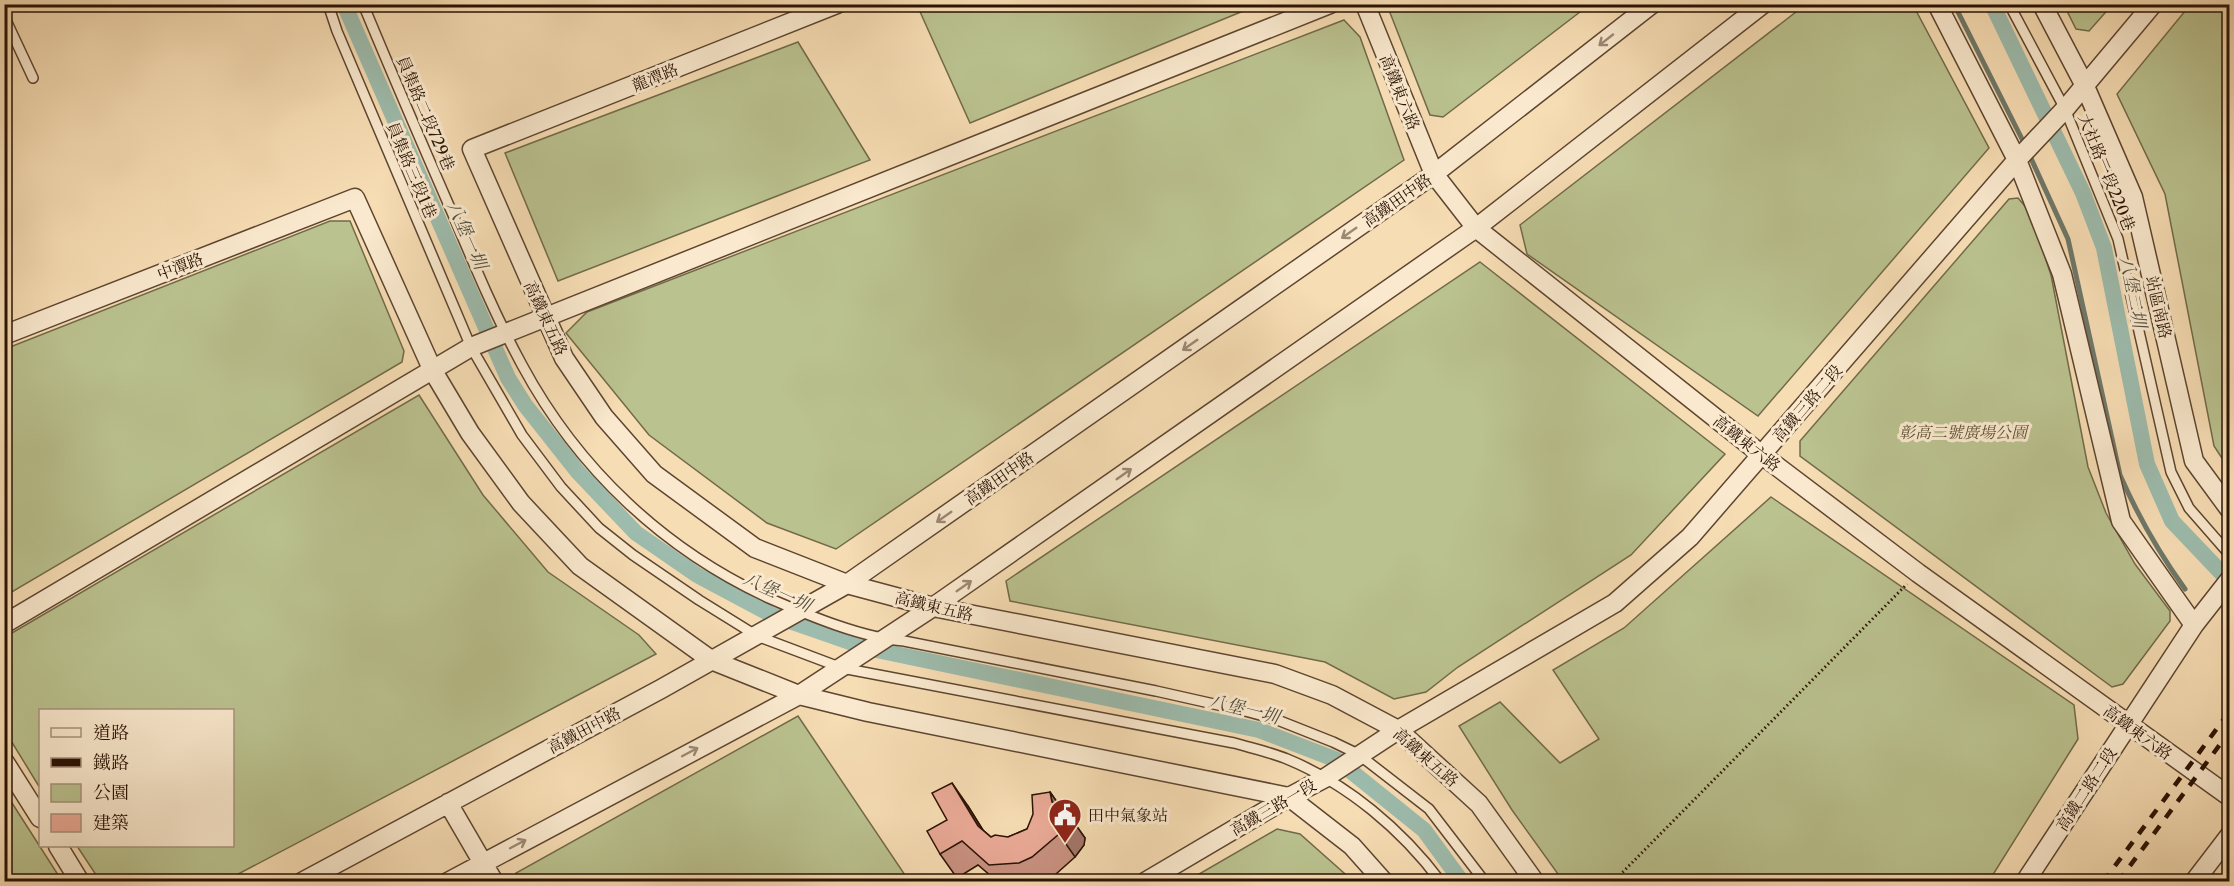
<svg xmlns="http://www.w3.org/2000/svg" width="2234" height="886" font-family="'Libre Caslon Text','Noto Serif TC',serif">
	<style>
		.green { fill: #bac28f; stroke: #726a4a; stroke-width: 1.5 }
		.lines { fill: none; stroke-linecap: round; stroke-linejoin: round }
		.stream { stroke: #6f7869; stroke-width: 5 }
		.canal { stroke: #9dbcad; stroke-width: 16 }
		.lane-casing { stroke: #5d4530; stroke-width: 12 }
		.street-casing { stroke: #5d4530; stroke-width: 21 }
		.path { stroke: #2a1204; stroke-width: 3; stroke-dasharray: 1.5 3; stroke-linecap: butt }
		.lane { stroke: #fae9ce; stroke-width: 9 }
		.street { stroke: #fae9ce; stroke-width: 18 }
		.rail { stroke: #2a1204; stroke-width: 4.5; stroke-dasharray: 10 10; stroke-linecap: butt }
		.wall { fill: #c99282; stroke: #2a1204; stroke-width: 1.5 }
		.shaded-wall { fill: #a4776a; stroke: #2a1204; stroke-width: 1.5 }
		.building { fill: #eaaa97; stroke: #2a1204; stroke-width: 1.5 }
		.oneway { stroke: #9c8873 }
		.labels { text-anchor: middle; dominant-baseline: central; stroke-width: 6; stroke-linejoin: round; paint-order: stroke }
		.street-label { font-size: 16px; fill: #2a1204; stroke: #fae9ce }
		.park-label { font-size: 16px; font-style: italic; fill: #5c5035; stroke: #fae9ce }
		.poi-label { font-size: 16px; fill: #2a1204; stroke: #fae9ce; text-anchor: start }
		.water-label { font-size: 18px; font-style: italic; fill: #524e3f; stroke: #fae9ce }
	</style>
	<rect width="100%" height="100%" fill="#f7ddb4"/>
	<filter id="stains"><feTurbulence type="fractalNoise" baseFrequency=".00333" numOctaves="4"/><feColorMatrix values="0 0 0 0 .2 0 0 0 0 .09 0 0 0 0 .02 0 0 0 .5 -.17"/></filter>
	<radialGradient id="worn" r=".72"><stop offset=".6" stop-color="#630" stop-opacity="0"/><stop offset="1" stop-color="#630" stop-opacity=".3"/></radialGradient>
	<path class="green" d="M 917,5 L 1258,5 L 970,123 Z
		M 1387,5 L 1589,5 L 1443,117 L 1430,115 Z
		M 1805,5 L 1913,5 L 1989,148 L 1758,416 L 1527,254 L 1520,225 Z
		M 2064,5 L 2112,5 L 2089,31 L 2076,29 Z
		M 2190,5 L 2229,5 L 2229,469 L 2214,446 L 2165,194 L 2117,94 Z
		M 1344,20 L 1360,37 L 1404,160 L 836,549 L 767,523 L 649,435 L 566,333 L 587,312 Z
		M 798,42 L 870,160 L 558,281 L 505,153 Z
		M 2018,198 L 2030,212 L 2051,275 L 2088,467 L 2106,513 L 2135,564 L 2170,611 L 2170,621 L 2123,684 L 2112,687 L 1800,456 L 1800,441 L 2009,199 Z
		M 330,221 L 350,221 L 404,351 L 402,362 L 5,596 L 5,349 Z
		M 1480,262 L 1725,454 L 1631,555 L 1458,667 L 1426,692 L 1394,699 L 1325,662 L 1010,601 L 1006,581 Z
		M 419,395 L 483,495 L 548,572 L 639,635 L 656,654 L 225,881 L 100,881 L 77,846 L 232,846 L 232,710 L 40,710 L 40,788 L 5,731 L 5,637 Z
		M 1771,497 L 2074,705 L 2078,739 L 1989,881 L 1563,881 L 1512,810 L 1459,726 L 1500,702 L 1560,763 L 1599,739 L 1553,670 L 1624,628 Z
		M 798,716 L 909,881 L 521,882 L 516,873 Z
		M 5,792 L 62,881 L 5,881 Z
		M 1277,829 L 1300,834 L 1353,881 L 1187,881 Z"/>
	<g class="lines">
		<path class="stream" d="M 1954,4 L 2025,145
			M 2029,154 L 2068,239 L 2120,475 C 2138,516 2159,553 2185,589"/>
		<path class="canal" d="M 344,4 L 508,378 L 525,405 L 578,472 L 636,533 L 697,575 L 772,615 L 867,648 L 1259,730 L 1337,760 L 1424,830 L 1462,882
			M 1992,4 L 2083,193 L 2104,248 L 2147,464 L 2172,521 L 2230,582"/>
		<g class="lane-casing">
			<path id="lane" d="M 328,4 L 337,31 L 471,347 L 522,435 L 561,487 L 599,528 L 633,555 L 699,600 L 757,636 L 842,668 L 1234,743 C 1251,748 1270,752 1287,759 C 1348,784 1402,830 1441,882
				M 363,4 C 393,76 423,146 454,217 C 475,267 496,317 522,365 C 578,469 664,550 771,599 C 810,616 863,638 904,641 L 1156,691 L 1245,711 L 1275,719 L 1333,742 L 1358,754 L 1429,809 L 1485,882
				M 2009,4 L 2065,109 L 2118,239 L 2171,472 L 2189,508 L 2230,555
				M 4,16 L 33,78"/>
		</g>
		<g class="street-casing">
			<path id="street" d="M 837,4 L 472,149 L 564,358 L 604,417 L 654,474 L 755,548 L 847,584 L 933,607 L 1275,674 L 1332,695 L 1398,730 L 1479,804 L 1535,882
				M 1365,4 L 1434,174 L 1476,228 L 1762,455 L 1918,573 L 2230,797
				M 1937,4 L 2017,160 L 2062,274 L 2121,521 L 2194,625
				M 2042,4 L 2084,84 L 2133,197 L 2194,461 L 2230,510
				M 4,335 L 355,198 L 433,371 L 470,433 L 521,503 L 580,566 L 711,660 L 799,695 L 868,712 L 1289,797 L 1352,846 L 1384,882
				M 4,624 L 471,347 L 1330,4
				M 4,761 L 40,818
				M 448,803 L 494,882
				M 58,846 L 80,882
				M 302,882 L 661,689 L 847,584 L 1434,174 L 1652,4
				M 448,882 L 799,695 L 933,607 L 1476,228 L 1763,4
				M 1145,882 L 1289,797 L 1325,778 L 1398,730 L 1615,603 L 1690,537 L 2017,160 L 2065,109 L 2153,4
				M 2025,882 L 2194,625 L 2230,579
				M 2194,882 L 2230,835"/>
		</g>
		<path class="path" d="M 1613,882 L 1907,584"/>
		<use href="#lane" class="lane"/>
		<use href="#street" class="street"/>
		<path class="rail" d="M 2103,882 L 2230,711
			M 2118,882 L 2230,731"/>
	</g>
	<path class="wall" d="M 1050,792 L 1059,805 L 1068,814 L 1085,838 L 1084,845 L 1075,857 L 1047,882 L 998,882 L 978,865 L 957,878 L 940,854 L 947,820 L 968,806 L 983,830 L 991,837 L 1008,837 L 1027,829 Z"/>
	<path class="shaded-wall" d="M 952,783 L 968,806 L 995,850 L 978,826 Z
		M 1050,792 L 1066,815 L 1068,814 L 1085,838 L 1084,845 L 1075,857 L 1059,834 Z"/>
	<path class="building" d="M 2229,592 L 2229,605 L 2224,600 Z
		M 952,783 L 978,826 L 991,837 L 995,835 L 1008,837 L 1027,829 L 1033,814 L 1032,795 L 1050,792 L 1052,802 L 1060,805 L 1068,814 L 1067,821 L 1059,834 L 1032,857 L 1019,863 L 989,865 L 962,841 L 940,854 L 927,831 L 947,820 L 932,793 Z"/>
	<defs><path id="oneway-shaft" d="M-6 0H5M1.5-3L5.5 0L1.5 3" fill="none" stroke-width="1.6" stroke-linecap="round" stroke-linejoin="round" transform="scale(1.5)"/></defs>
	<g class="oneway">
		<use href="#oneway-shaft" transform="translate(1606 40) rotate(142)"/>
		<use href="#oneway-shaft" transform="translate(1349 233) rotate(145)"/>
		<use href="#oneway-shaft" transform="translate(1190 345) rotate(145)"/>
		<use href="#oneway-shaft" transform="translate(1124 474) rotate(-35)"/>
		<use href="#oneway-shaft" transform="translate(944 517) rotate(145)"/>
		<use href="#oneway-shaft" transform="translate(964 586) rotate(-35)"/>
		<use href="#oneway-shaft" transform="translate(690 752) rotate(-28)"/>
		<use href="#oneway-shaft" transform="translate(518 844) rotate(-28)"/>
	</g>
	<defs>
		<g id="civic-pin" transform="scale(1.725)"><path d="M0 17L-7.5 6A9.5 9.5 0 1 1 7.5 6Z" fill="#8f2418" stroke="#fae9ce"/><path d="M-.6-6.5H3V-4.5H.6V-3L4-1V1h2V6H-6V1h2V-1L-.6-3ZM-1.2 2.5V6h2.4V2.5Z" fill="#fff"/></g>
	</defs>
	<g fill-rule="evenodd">
		<use href="#civic-pin" x="1065" y="815"/>
	</g>
	<g class="labels">
		<g class="street-label">
			<text transform="translate(655 77) rotate(-22)">龍潭路</text>
			<text transform="translate(1400 92) rotate(68)">高鐵東六路</text>
			<text transform="translate(426 113) rotate(67)">員集路二段729巷</text>
			<text transform="translate(412 170) rotate(67)">員集路三段1巷</text>
			<text transform="translate(2107 172) rotate(68)">大社路一段220巷</text>
			<text transform="translate(1397 200) rotate(-35)">高鐵田中路</text>
			<text transform="translate(180 266) rotate(-21)">中潭路</text>
			<text transform="translate(2159 307) rotate(77)">站區南路</text>
			<text transform="translate(546 318) rotate(65)">高鐵東五路</text>
			<text transform="translate(1807 403) rotate(-49)">高鐵三路二段</text>
			<text transform="translate(1747 443) rotate(38)">高鐵東六路</text>
			<text transform="translate(999 478) rotate(-35)">高鐵田中路</text>
			<text transform="translate(934 606) rotate(13)">高鐵東五路</text>
			<text transform="translate(584 730) rotate(-28)">高鐵田中路</text>
			<text transform="translate(2138 732) rotate(36)">高鐵東六路</text>
			<text transform="translate(1426 757) rotate(41)">高鐵東五路</text>
			<text transform="translate(2086 789) rotate(-57)">高鐵二路二段</text>
			<text transform="translate(1273 807) rotate(-30)">高鐵三路一段</text>
		</g>
		<g class="park-label">
			<text x="1963" y="432">彰高二號廣場公園</text>
		</g>
		<g class="poi-label">
			<text x="1088" y="815">田中氣象站</text>
		</g>
		<g class="water-label">
			<text transform="translate(467 235) rotate(66)">八堡一圳</text>
			<text transform="translate(2133 292) rotate(79)">八堡二圳</text>
			<text transform="translate(777 592) rotate(24)">八堡一圳</text>
			<text transform="translate(1244 709) rotate(14)">八堡一圳</text>
		</g>
	</g>
	<rect width="2234" height="886" fill="none" stroke="#f7ddb4" stroke-width="24"/>
	<rect x="6" y="6" width="2222" height="874" fill="none" stroke="#2a1204" stroke-width="3"/>
	<rect x="12" y="12" width="2210" height="862" fill="none" stroke="#2a1204" stroke-width="1.5"/>
	<rect x="39" y="709" width="195" height="138" fill="#fae9ce" stroke="#a7937d" stroke-width="1.5"/>
	<rect x="51" y="728" width="30" height="9" fill="#fae9ce" stroke="#a7937d" stroke-width="1.5"/>
	<text x="93" y="739" font-size="18" fill="#2a1204">道路</text>
	<rect x="51" y="758" width="30" height="9" fill="#2a1204" stroke="#a7937d" stroke-width="1.5"/>
	<text x="93" y="769" font-size="18" fill="#2a1204">鐵路</text>
	<rect x="51" y="784" width="30" height="18" fill="#bac28f" stroke="#a7937d" stroke-width="1.5"/>
	<text x="93" y="799" font-size="18" fill="#2a1204">公園</text>
	<rect x="51" y="814" width="30" height="18" fill="#eaaa97" stroke="#a7937d" stroke-width="1.5"/>
	<text x="93" y="829" font-size="18" fill="#2a1204">建築</text>
	<rect width="100%" height="100%" filter="url(#stains)"/>
	<rect width="100%" height="100%" fill="url(#worn)"/>
</svg>
